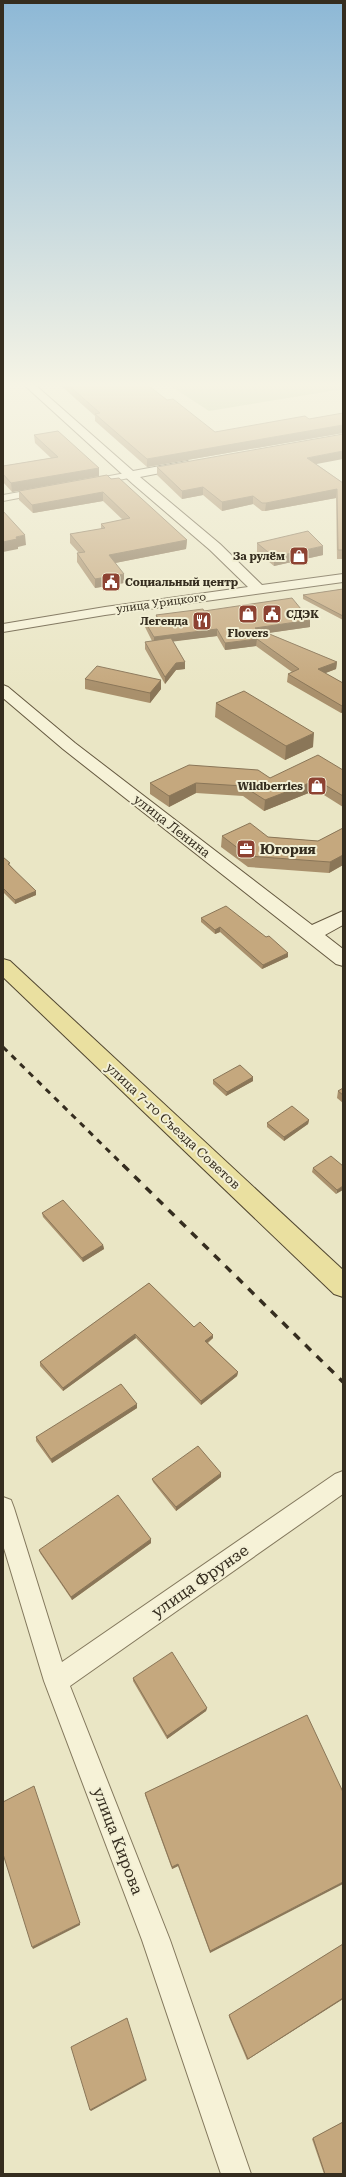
<svg xmlns="http://www.w3.org/2000/svg" width="346" height="2177" font-family="'Roboto Serif',serif">
	<style>
		.green { fill: #bac79a }
		.lines { fill: none; stroke-linecap: round; stroke-linejoin: round }
		.street-casing { stroke: #83785d; stroke-width: 2 }
		.secondary-casing { stroke: #655940; stroke-width: 2 }
		.primary-casing { stroke: #514630; stroke-width: 2 }
		.street { fill: #f6f2d7; fill-rule: evenodd }
		.secondary { fill: #f6f2d7; fill-rule: evenodd }
		.primary { fill: #eae0a0; fill-rule: evenodd }
		.rail-far1 { stroke: #352d1f; stroke-width: 3; stroke-dasharray: 6 6; stroke-linecap: butt }
		.rail { stroke: #352d1f; stroke-width: 3.5; stroke-dasharray: 8 8; stroke-linecap: butt }
		.wall { fill: #a9906c }
		.shaded-wall { fill: #8a7658 }
		.building { fill: #c5a87e; stroke: #8a7658 }
		.labels { text-anchor: middle; dominant-baseline: central; stroke-width: 4; stroke-linejoin: round; paint-order: stroke }
		.far-poi-label { font-size: 11px; font-weight: bold; fill: #352d1f; stroke: #f2efd4; text-anchor: end }
		.far-street-label { font-size: 11px; fill: #352d1f; stroke: #f2efd4 }
		.street-label { font-size: 13px; fill: #352d1f; stroke: #f2efd4 }
		.poi-label { font-size: 13px; font-weight: bold; fill: #352d1f; stroke: #f2efd4; text-anchor: start }
		.near-street-label { font-size: 16px; fill: #352d1f; stroke: #f2efd4 }
	</style>
	<rect width="100%" height="100%" fill="#eae6c5"/>
	<path class="green" d="M 166,383 L 343,383 L 343,389 L 209,411 Z"/>
	<g class="lines">
		<g class="street-casing">
			<path id="street" d="M 131,472 L 136,475 L 134,477 L 88,486 L 83,483 L 88,480 Z
				M 42,488 L 47,491 L 45,493 L 3,501 L 3,495 Z
				M 343,1471 L 343,1494 L 70,1686 L 170,1940 L 251,2174 L 221,2174 L 142,1940 L 44,1681 L 3,1545 L 3,1497 L 11,1500 L 14,1508 L 62,1662 L 335,1474 Z"/>
		</g>
		<g class="secondary-casing">
			<path id="secondary" d="M 22,383 L 33,383 L 133,471 L 187,461 L 191,463 L 193,465 L 191,467 L 140,477 L 220,544 L 262,585 L 343,574 L 343,582 L 105,615 L 3,632 L 3,624 L 105,607 L 248,587 L 210,550 L 133,484 Z
				M 3,685 L 8,687 L 75,743 L 312,925 L 343,911 L 343,925 L 325,935 L 343,949 L 343,966 L 336,964 L 63,749 L 3,698 Z"/>
		</g>
		<g class="primary-casing">
			<path id="primary" d="M 3,959 L 10,961 L 343,1270 L 343,1297 L 334,1294 L 3,977 Z"/>
		</g>
		<use href="#street" class="street"/>
		<use href="#secondary" class="secondary"/>
		<use href="#primary" class="primary"/>
		<path class="rail-far1" d="M 3,1047 L 124,1166"/>
		<path class="rail" d="M 123,1165 L 343,1382"/>
	</g>
	<path class="wall" d="M 58,383 L 145,383 L 167,400 L 215,432 L 309,419 L 343,413 L 343,433 L 147,467 L 95,421 L 95,416 Z
		M 34,435 L 99,468 L 99,476 L 12,492 L 3,482 L 3,466 L 51,458 L 35,443 Z
		M 316,464 L 343,483 L 343,559 L 337,559 L 336,498 L 265,511 L 262,511 L 253,504 L 222,511 L 203,495 L 182,499 L 157,475 L 157,467 Z
		M 107,475 L 187,540 L 186,549 L 115,563 L 124,583 L 95,588 L 77,562 L 77,553 L 79,553 L 70,543 L 70,534 L 101,529 L 101,524 L 123,520 L 103,501 L 33,513 L 19,500 L 19,491 Z
		M 257,543 L 323,555 L 274,566 L 257,552 Z
		M 343,589 L 343,620 L 303,599 L 303,595 Z
		M 204,611 L 310,627 L 267,633 L 337,662 L 336,669 L 325,673 L 343,683 L 343,712 L 341,713 L 287,682 L 288,674 L 292,672 L 256,646 L 225,650 L 217,636 L 173,641 L 185,662 L 185,669 L 176,670 L 165,684 L 145,649 L 145,642 L 152,641 L 145,627 L 144,620 L 156,618 L 156,615 Z
		M 85,679 L 161,680 L 161,689 L 150,703 L 85,689 Z
		M 216,703 L 313,747 L 285,760 L 215,717 Z
		M 343,770 L 343,807 L 316,790 L 264,811 L 243,796 L 196,793 L 169,807 L 150,794 L 150,783 L 270,778 Z
		M 343,828 L 343,865 L 329,873 L 248,867 L 221,847 L 222,836 L 268,837 L 318,841 Z
		M 3,857 L 10,865 L 36,895 L 15,904 L 3,892 Z
		M 201,918 L 266,937 L 288,957 L 262,969 L 220,932 L 215,934 L 201,922 Z
		M 253,1077 L 253,1081 L 226,1096 L 213,1084 L 213,1080 Z
		M 343,1088 L 343,1103 L 337,1098 L 338,1091 Z
		M 309,1120 L 308,1124 L 284,1141 L 267,1127 L 267,1123 Z
		M 343,1166 L 336,1194 L 312,1172 L 313,1168 Z
		M 42,1213 L 103,1245 L 104,1249 L 83,1262 L 43,1217 Z
		M 149,1283 L 194,1327 L 213,1335 L 213,1338 L 208,1343 L 238,1372 L 237,1376 L 201,1405 L 136,1338 L 63,1391 L 40,1366 L 40,1362 Z
		M 137,1404 L 137,1408 L 52,1463 L 36,1441 L 36,1437 Z
		M 221,1477 L 176,1511 L 153,1482 L 152,1479 Z
		M 151,1539 L 151,1543 L 72,1600 L 40,1553 L 39,1550 Z
		M 133,1678 L 207,1708 L 206,1711 L 167,1739 L 133,1681 Z
		M 307,1715 L 210,1953 L 178,1866 L 172,1869 L 145,1795 L 145,1793 Z
		M 343,1944 L 343,1999 L 247,2060 L 229,2017 L 229,2015 Z
		M 343,2122 L 343,2174 L 324,2174 L 312,2139 Z"/>
	<path class="shaded-wall" d="M 343,425 L 343,433 L 147,467 L 147,459 Z
		M 343,451 L 343,459 L 306,466 L 307,458 Z
		M 99,468 L 99,476 L 12,492 L 11,483 Z
		M 203,487 L 203,495 L 182,499 L 182,491 Z
		M 337,489 L 336,498 L 265,511 L 266,503 Z
		M 103,492 L 103,501 L 33,513 L 32,505 Z
		M 253,496 L 253,504 L 222,511 L 222,502 Z
		M 25,535 L 26,545 L 18,547 L 18,549 L 3,552 L 3,542 L 16,537 Z
		M 187,540 L 186,549 L 110,564 L 109,555 Z
		M 323,546 L 323,555 L 274,566 L 274,557 Z
		M 124,574 L 124,583 L 95,588 L 95,579 Z
		M 310,620 L 310,627 L 255,635 L 255,628 Z
		M 217,629 L 217,636 L 154,644 L 154,637 Z
		M 257,639 L 256,646 L 225,650 L 225,643 Z
		M 185,662 L 185,669 L 176,670 L 165,684 L 165,677 L 176,663 Z
		M 337,662 L 336,669 L 318,676 L 318,669 Z
		M 161,680 L 161,689 L 150,703 L 150,693 Z
		M 343,705 L 343,712 L 341,713 L 342,706 Z
		M 314,733 L 313,747 L 285,760 L 286,746 Z
		M 317,780 L 316,790 L 264,811 L 265,800 Z
		M 196,783 L 196,793 L 169,807 L 169,796 Z
		M 343,855 L 343,865 L 329,873 L 330,862 Z
		M 36,891 L 36,895 L 15,904 L 15,900 Z
		M 220,927 L 220,932 L 215,934 L 215,930 Z
		M 288,953 L 288,957 L 262,969 L 263,965 Z
		M 253,1077 L 253,1081 L 226,1096 L 227,1092 Z
		M 309,1120 L 308,1124 L 284,1141 L 284,1137 Z
		M 343,1186 L 343,1190 L 336,1194 L 337,1190 Z
		M 103,1245 L 104,1249 L 83,1262 L 82,1258 Z
		M 135,1334 L 136,1338 L 63,1391 L 63,1388 Z
		M 213,1335 L 213,1338 L 205,1344 L 205,1341 Z
		M 238,1372 L 237,1376 L 201,1405 L 201,1401 Z
		M 137,1404 L 137,1408 L 52,1463 L 51,1459 Z
		M 221,1473 L 221,1477 L 176,1511 L 176,1507 Z
		M 151,1539 L 151,1543 L 72,1600 L 71,1597 Z
		M 207,1708 L 206,1711 L 167,1739 L 167,1736 Z
		M 178,1864 L 178,1866 L 172,1869 L 172,1867 Z
		M 343,1882 L 343,1884 L 210,1953 L 210,1951 Z
		M 80,1923 L 80,1925 L 33,1949 L 32,1947 Z
		M 343,1998 L 343,1999 L 247,2060 L 248,2059 Z
		M 146,2079 L 147,2080 L 91,2111 L 90,2110 Z"/>
	<path class="building" d="M 66,383 L 145,383 L 167,400 L 173,399 L 215,432 L 305,416 L 309,419 L 343,413 L 343,425 L 147,459 L 95,414 L 100,413 Z
		M 58,431 L 99,468 L 11,483 L 3,474 L 3,466 L 58,457 L 34,435 Z
		M 343,434 L 343,451 L 307,458 L 343,483 L 343,550 L 338,550 L 337,489 L 266,503 L 262,503 L 253,496 L 222,502 L 203,487 L 182,491 L 157,467 Z
		M 107,475 L 111,479 L 119,478 L 187,540 L 109,555 L 124,574 L 95,579 L 77,553 L 85,552 L 70,534 L 105,528 L 101,524 L 130,518 L 103,492 L 32,505 L 19,491 Z
		M 3,511 L 25,535 L 16,537 L 17,539 L 3,542 Z
		M 308,531 L 323,546 L 274,557 L 257,543 Z
		M 343,589 L 343,616 L 303,595 Z
		M 292,598 L 310,620 L 255,628 L 337,662 L 318,669 L 343,683 L 343,705 L 342,706 L 288,674 L 299,669 L 257,639 L 225,643 L 217,629 L 154,637 L 144,620 L 158,618 L 156,615 L 203,609 L 204,611 Z
		M 171,638 L 185,662 L 176,663 L 165,677 L 145,642 Z
		M 97,666 L 161,680 L 150,693 L 85,679 Z
		M 244,691 L 314,733 L 286,746 L 216,703 Z
		M 318,755 L 343,770 L 343,796 L 317,780 L 265,800 L 243,786 L 196,783 L 169,796 L 150,783 L 189,765 L 258,770 L 270,778 Z
		M 250,823 L 268,837 L 318,841 L 343,828 L 343,855 L 330,862 L 248,856 L 222,836 Z
		M 3,857 L 10,863 L 8,864 L 36,891 L 15,900 L 3,888 Z
		M 226,906 L 266,937 L 269,936 L 288,953 L 263,965 L 220,927 L 215,930 L 201,918 Z
		M 240,1065 L 253,1077 L 227,1092 L 213,1080 Z
		M 343,1088 L 343,1095 L 338,1091 Z
		M 292,1106 L 309,1120 L 284,1137 L 267,1123 Z
		M 331,1156 L 343,1166 L 343,1186 L 337,1190 L 313,1168 Z
		M 63,1200 L 103,1245 L 82,1258 L 42,1213 Z
		M 149,1283 L 194,1327 L 200,1322 L 213,1335 L 205,1341 L 238,1372 L 201,1401 L 135,1334 L 63,1388 L 40,1362 Z
		M 121,1384 L 137,1404 L 51,1459 L 36,1437 Z
		M 198,1446 L 221,1473 L 176,1507 L 152,1479 Z
		M 118,1495 L 151,1539 L 71,1597 L 39,1550 Z
		M 172,1652 L 207,1708 L 167,1736 L 133,1678 Z
		M 307,1715 L 343,1792 L 343,1882 L 210,1951 L 178,1864 L 172,1867 L 145,1793 Z
		M 34,1786 L 80,1923 L 32,1947 L 3,1854 L 3,1802 Z
		M 343,1944 L 343,1998 L 248,2059 L 229,2015 Z
		M 127,2018 L 146,2079 L 90,2110 L 71,2047 Z
		M 343,2122 L 343,2174 L 325,2174 L 313,2138 Z"/>
	<linearGradient id="sky" x2="0" y2="1"><stop stop-color="#8db8d6"/><stop offset="0.56" stop-color="#f6f4e5"/><stop offset="1" stop-color="#f6f4e5" stop-opacity="0"/></linearGradient>
	<rect width="346" height="688" fill="url(#sky)"/>
	<defs>
		<g id="shop-square" transform="scale(1)"><rect x="-9" y="-9" width="18" height="18" rx="4" fill="#8d4232" stroke="#f2efd4"/><path d="M-5-2.5h2.3a2.7 3.5 0 0 1 5.4 0H5L5.5 6h-11ZM-1.5-2.5h3a1.5 2.3 0 0 0-3 0Z" fill="#fff"/></g>
		<g id="civic-square" transform="scale(1)"><rect x="-9" y="-9" width="18" height="18" rx="4" fill="#8d4232" stroke="#f2efd4"/><path d="M-.6-6.5H3V-4.5H.6V-3L4-1V1h2V6H-6V1h2V-1L-.6-3ZM-1.2 2.5V6h2.4V2.5Z" fill="#fff"/></g>
		<g id="restaurant-square" transform="scale(1)"><rect x="-9" y="-9" width="18" height="18" rx="4" fill="#8d4232" stroke="#f2efd4"/><path d="M-5-6h1v4h1v-4h1v4h1v-4h1v5L-1.5 .5V6h-2V.5L-5-1ZM5-6V6H3V1.5H1.5Q1.5-4 5-6Z" fill="#fff"/></g>
		<g id="office-square" transform="scale(1)"><rect x="-9" y="-9" width="18" height="18" rx="4" fill="#8d4232" stroke="#f2efd4"/><path d="M-6-3h4V-5.5h4V-3h4V5H-6ZM-1-4.5V-3h2v-1.5ZM-6 0V1H6V0Z" fill="#fff"/></g>
	</defs>
	<g fill-rule="evenodd">
		<use href="#shop-square" x="299" y="556"/>
		<use href="#civic-square" x="111" y="582"/>
		<use href="#shop-square" x="248" y="614"/>
		<use href="#civic-square" x="272" y="614"/>
		<use href="#restaurant-square" x="202" y="621"/>
		<use href="#shop-square" x="317" y="786"/>
		<use href="#office-square" x="246" y="849"/>
	</g>
	<g class="labels">
		<g class="far-poi-label">
			<text x="285" y="556">За рулём</text>
			<text x="125" y="582" text-anchor="start">Социальный центр</text>
			<text x="286" y="614" text-anchor="start">СДЭК</text>
			<text x="188" y="621">Легенда</text>
			<text x="248" y="633" text-anchor="middle">Flovers</text>
			<text x="303" y="786">Wildberries</text>
		</g>
		<g class="far-street-label">
			<text transform="translate(161 603) rotate(-8)">улица Урицкого</text>
		</g>
		<g class="street-label">
			<text transform="translate(172 826) rotate(38)">улица Ленина</text>
			<text transform="translate(173 1126) rotate(43)">улица 7-го Съезда Советов</text>
		</g>
		<g class="poi-label">
			<text x="260" y="849">Югория</text>
		</g>
		<g class="near-street-label">
			<text transform="translate(200 1581) rotate(-35)">улица Фрунзе</text>
			<text transform="translate(118 1841) rotate(69)">улица Кирова</text>
		</g>
	</g>
	<rect width="346" height="2177" fill="none" stroke="#352d1f" stroke-width="8"/>
</svg>
